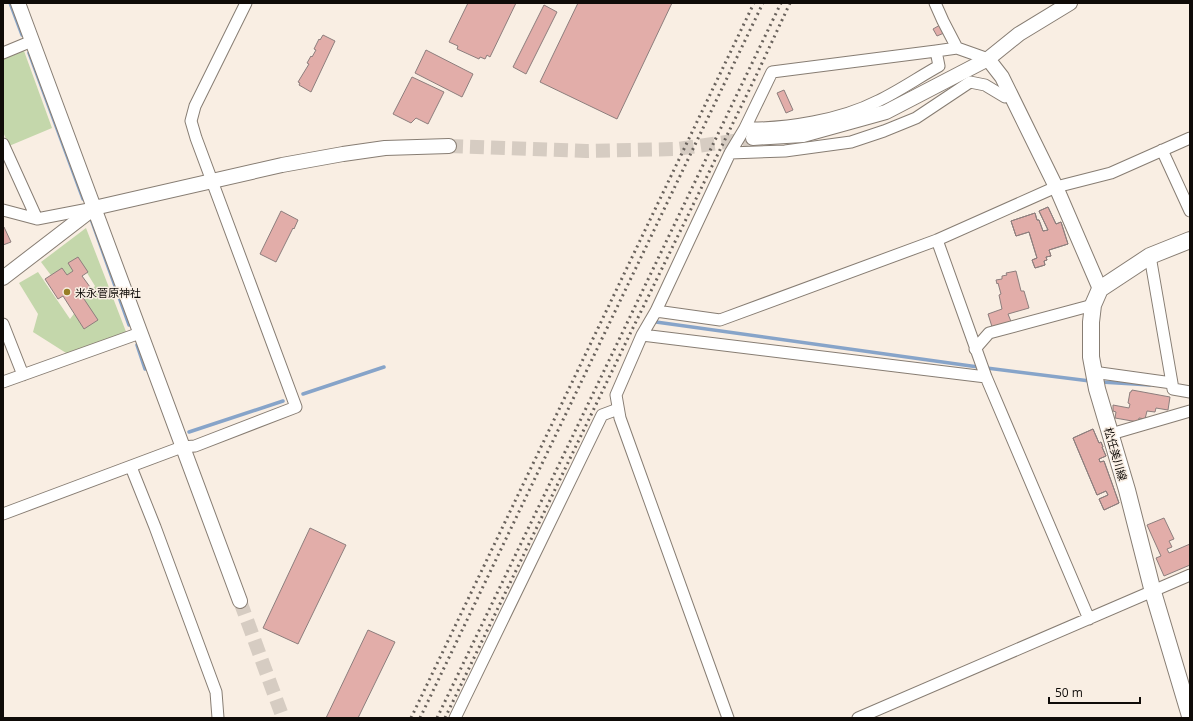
<svg xmlns="http://www.w3.org/2000/svg" width="1193" height="721" font-family="'Open Sans','Noto Sans JP',sans-serif">
	<style>
		.green { fill: #c4d7ab }
		.lines { fill: none; stroke-linecap: round; stroke-linejoin: round }
		.stream { stroke: #87a4c9; stroke-width: 3.5 }
		.building { fill: #e2ada9; stroke: #8d7e7d }
		.tertiary-tunnel { stroke: #d6ccc2; stroke-width: 14; stroke-dasharray: 14 7; stroke-linecap: butt }
		.minor-casing { stroke: #877d73; stroke-width: 13 }
		.tertiary-casing { stroke: #877d73; stroke-width: 16 }
		.secondary-casing { stroke: #877d73; stroke-width: 18 }
		.minor { stroke: #fff; stroke-width: 11 }
		.tertiary { stroke: #fff; stroke-width: 14 }
		.secondary { stroke: #fff; stroke-width: 16 }
		.rail { stroke: #69625c; stroke-width: 3; stroke-dasharray: 2 4; stroke-linecap: butt }
		.poi-dot { fill: #977e26; stroke: #f9eee3; stroke-width: 1.5 }
		.labels { text-anchor: middle; dominant-baseline: central; stroke-width: 3; stroke-linejoin: round; paint-order: stroke }
		.poi-label { font-size: 11px; fill: #0f0b08; stroke: #f9eee3; text-anchor: start }
		.street-label { font-size: 11px; fill: #0f0b08; stroke: #f9eee3 }
	</style>
	<rect width="100%" height="100%" fill="#f9eee3"/>
	<path class="green" d="M 24,51 L 52,128 L 9,146 L 3,132 L 3,59 Z
		M 86,228 L 130,342 L 74,358 L 33,332 L 38,314 L 19,283 L 38,272 L 70,319 L 95,286 L 84,268 L 56,282 L 41,262 Z"/>
	<g class="lines">
		<path class="stream" d="M 10,3 L 22,35
			M 29,53 L 83,199
			M 91,219 L 129,325
			M 656,322 L 971,366 L 1090,381
			M 137,345 L 145,369
			M 1101,382 L 1150,385
			M 303,394 L 384,367
			M 189,432 L 283,401"/>
	</g>
	<path class="building" d="M 468,3 L 516,3 L 490,57 L 487,55 L 485,59 L 480,57 L 479,59 L 457,49 L 458,46 L 449,42 Z
		M 578,3 L 672,3 L 617,119 L 540,82 Z
		M 544,5 L 557,12 L 526,74 L 513,67 Z
		M 940,25 L 944,33 L 937,36 L 933,29 Z
		M 323,35 L 335,41 L 311,92 L 299,85 L 300,83 L 298,82 L 309,64 L 307,63 L 311,56 L 312,57 L 316,50 L 314,49 L 319,39 L 320,40 Z
		M 426,50 L 473,74 L 462,97 L 415,73 Z
		M 412,77 L 444,92 L 428,124 L 416,118 L 411,123 L 393,114 Z
		M 784,90 L 793,110 L 786,113 L 777,93 Z
		M 1048,207 L 1056,224 L 1061,222 L 1068,244 L 1049,250 L 1051,256 L 1046,257 L 1047,260 L 1044,261 L 1045,265 L 1035,268 L 1032,260 L 1037,258 L 1029,232 L 1016,236 L 1011,221 L 1035,213 L 1037,220 L 1039,220 L 1043,231 L 1048,230 L 1039,211 Z
		M 1048,207 L 1056,224 L 1061,222 L 1068,244 L 1049,250 L 1051,256 L 1046,257 L 1047,260 L 1044,261 L 1045,265 L 1035,268 L 1032,260 L 1037,258 L 1029,232 L 1016,236 L 1011,221 L 1035,213 L 1037,220 L 1039,220 L 1043,231 L 1048,230 L 1039,211 Z
		M 281,211 L 298,220 L 294,229 L 293,228 L 276,262 L 260,254 Z
		M 4,227 L 11,242 L 3,245 L 3,228 Z
		M 78,257 L 88,272 L 82,276 L 90,287 L 80,293 L 98,320 L 84,329 L 63,296 L 58,299 L 45,279 L 62,268 L 67,275 L 73,271 L 68,263 Z
		M 1016,271 L 1021,291 L 1024,291 L 1029,308 L 1008,314 L 1012,324 L 993,330 L 988,314 L 1002,309 L 999,295 L 1001,294 L 998,283 L 997,284 L 996,280 L 1002,279 L 1002,276 L 1007,275 L 1006,273 Z
		M 1132,390 L 1170,397 L 1168,410 L 1156,408 L 1155,412 L 1147,411 L 1145,419 L 1139,418 L 1138,422 L 1115,418 L 1116,412 L 1113,411 L 1113,405 L 1129,408 L 1130,404 L 1128,403 L 1130,392 L 1131,392 Z
		M 1093,429 L 1099,443 L 1101,442 L 1103,447 L 1102,447 L 1106,456 L 1099,459 L 1100,462 L 1104,461 L 1119,503 L 1104,510 L 1099,499 L 1108,495 L 1106,491 L 1097,495 L 1073,438 Z
		M 1093,429 L 1099,443 L 1101,442 L 1103,447 L 1102,447 L 1106,456 L 1099,459 L 1100,462 L 1104,461 L 1119,503 L 1104,510 L 1099,499 L 1108,495 L 1106,491 L 1097,495 L 1073,438 Z
		M 1164,518 L 1174,539 L 1169,541 L 1172,547 L 1167,549 L 1169,553 L 1190,544 L 1190,565 L 1164,576 L 1156,558 L 1161,556 L 1147,525 Z
		M 310,528 L 346,545 L 298,644 L 263,628 Z
		M 368,630 L 395,642 L 358,718 L 326,718 Z"/>
	<g class="lines">
		<path class="tertiary-tunnel" d="M 449,146 L 586,151 L 677,149 L 753,138
			M 240,601 L 283,718"/>
		<g class="minor-casing">
			<path id="minor" d="M 935,3 L 943,21 L 957,48
				M 936,51 L 939,66 C 919,77 899,91 878,101 C 841,120 787,129 745,128 L 772,72 L 936,51 L 957,48 L 988,59
				M 3,53 L 32,41
				M 3,144 L 37,219
				M 1162,150 L 1190,211
				M 730,153 L 785,151 L 851,142 L 884,131 L 916,118 L 970,82 L 985,85 L 1005,97 L 1010,95
				M 3,210 L 37,219 L 94,208
				M 937,240 L 986,377
				M 1150,256 L 1173,389 L 1190,392
				M 656,311 L 720,320 L 937,240 L 1056,187 L 1111,173 L 1190,138
				M 3,324 L 23,375
				M 642,335 L 986,377 L 1089,619
				M 975,349 L 989,333 L 1093,305
				M 1093,372 L 1172,383
				M 3,382 L 140,333
				M 1111,434 L 1190,411
				M 131,467 L 155,527 L 216,692 L 218,718
				M 3,514 L 182,447 L 195,446 L 296,407 L 196,138 L 191,121 L 195,106 L 246,3
				M 455,718 L 602,415 L 618,409
				M 728,718 L 620,418 L 616,395 L 642,335 L 656,311 L 730,153 L 745,128
				M 858,718 L 1190,575"/>
		</g>
		<g class="tertiary-casing">
			<path id="tertiary" d="M 18,3 L 240,601
				M 988,59 L 1002,77 L 1056,187 L 1100,289
				M 753,138 L 803,135 L 886,112 L 988,59 L 1019,34 L 1070,3
				M 3,278 L 94,208 L 282,165 L 343,154 L 385,148 L 449,146"/>
		</g>
		<g class="secondary-casing">
			<path id="secondary" d="M 1190,240 L 1150,256 L 1100,289 L 1093,305 L 1091,322 L 1091,357 L 1097,389 L 1127,490 L 1153,592 L 1190,716"/>
		</g>
		<use href="#minor" class="minor"/>
		<use href="#tertiary" class="tertiary"/>
		<use href="#secondary" class="secondary"/>
		<path class="rail" d="M 411,718 L 754,3
			M 420,718 L 763,3
			M 437,718 L 781,3
			M 445,718 L 629,336 L 756,76 L 790,3"/>
	</g>
	<circle class="poi-dot" cx="67" cy="292" r="4"/>
	<g class="labels">
		<g class="poi-label">
			<text x="75" y="292">米永菅原神社</text>
		</g>
		<g class="street-label">
			<text transform="translate(1116 454) rotate(74)">松任美川線</text>
		</g>
	</g>
	<rect width="1193" height="721" fill="none" stroke="#0f0b08" stroke-width="8"/>
	<path d="M1049 697v6h91v-6" fill="none" stroke="#0f0b08" stroke-width="2"/>
	<text x="1055" y="697" font-size="12" fill="#0f0b08" stroke="#f9eee3" stroke-width="3" paint-order="stroke">50 m</text>
</svg>
